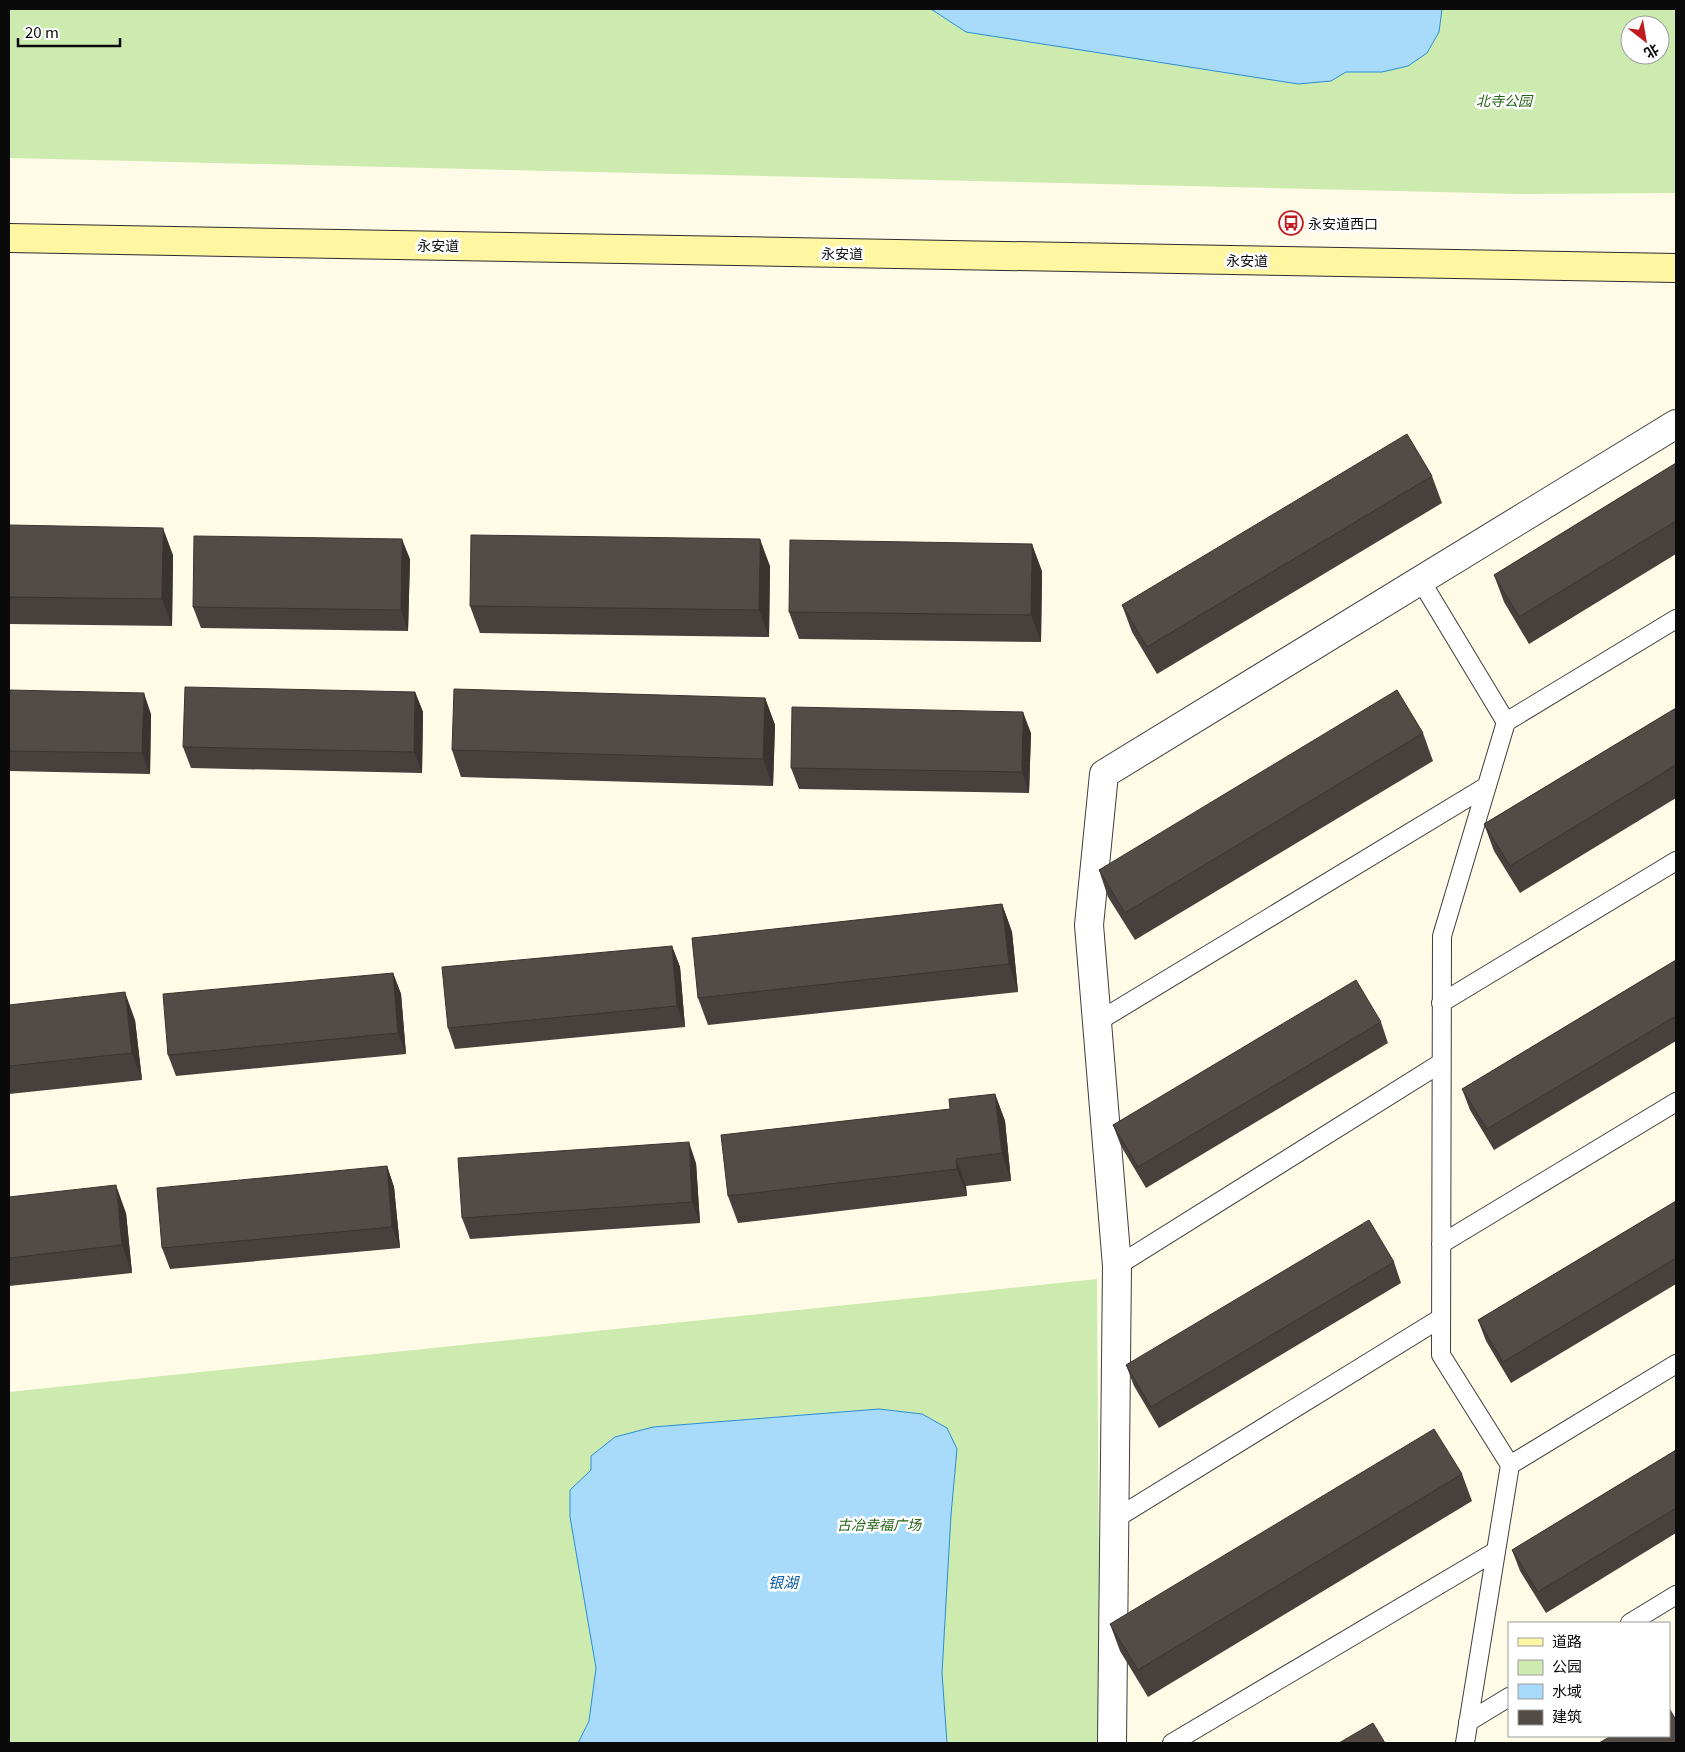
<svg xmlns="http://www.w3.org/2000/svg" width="1685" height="1752" font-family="Georgia,'Noto Sans SC',serif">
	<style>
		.green { fill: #cdebaf; fill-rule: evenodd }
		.water { fill: #a8dafa; stroke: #2a8ed6 }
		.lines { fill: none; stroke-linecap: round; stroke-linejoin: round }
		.service-casing { stroke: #3d3d3d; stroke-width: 20 }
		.minor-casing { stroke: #3d3d3d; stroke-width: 30 }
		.secondary-casing { stroke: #2c2c2c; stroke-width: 30 }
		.service { stroke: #fff; stroke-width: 18 }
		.minor { stroke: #fff; stroke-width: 28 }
		.secondary { stroke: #fff6a2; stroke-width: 28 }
		.wall { fill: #47403c }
		.shaded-wall { fill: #3a3431 }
		.building { fill: #534b46; stroke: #3a3431 }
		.labels { text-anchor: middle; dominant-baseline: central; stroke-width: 5; stroke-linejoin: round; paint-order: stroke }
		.park-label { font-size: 14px; font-style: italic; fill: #266418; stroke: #fff }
		.poi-label { font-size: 14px; fill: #0a0a0a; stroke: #fff; text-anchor: start }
		.street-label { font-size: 14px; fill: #0a0a0a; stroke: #fff }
		.water-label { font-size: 15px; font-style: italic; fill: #0d5ea2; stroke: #fff }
	</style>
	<rect width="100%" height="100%" fill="#fffbe7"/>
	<path class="green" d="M 9,9 L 1676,9 L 1676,193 L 1520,194 L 9,158 ZM 1630,25 L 1660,25 L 1660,55 L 1630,55 Z
		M 1097,1279 L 1100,1743 L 9,1743 L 9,1392 Z"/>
	<path class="water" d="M 931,9 L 1442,9 L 1439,32 L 1427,53 L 1408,66 L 1382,72 L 1346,72 L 1331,81 L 1298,84 L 966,32 Z
		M 879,1409 L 922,1414 L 947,1428 L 957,1449 L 951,1515 L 942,1673 L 947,1743 L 578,1743 L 589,1721 L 596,1668 L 570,1517 L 570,1490 L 591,1470 L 591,1456 L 615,1437 L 653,1427 Z"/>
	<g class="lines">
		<g class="service-casing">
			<path id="service" d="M 1421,581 L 1506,722 L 1442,936 L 1441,1355 L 1510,1465 L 1465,1743
				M 1506,722 L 1676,619
				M 1441,1003 L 1676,861
				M 1097,1022 L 1487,786
				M 1441,1244 L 1676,1102
				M 1117,1266 L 1441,1063
				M 1510,1465 L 1676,1364
				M 1115,1519 L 1441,1318
				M 1630,1623 L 1676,1595
				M 1468,1722 L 1509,1697
				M 1172,1743 L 1496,1551"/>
		</g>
		<g class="minor-casing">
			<path id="minor" d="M 1112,1743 L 1117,1266 L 1089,925 L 1104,774 L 1676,424"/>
		</g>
		<g class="secondary-casing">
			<path id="secondary" d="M 9,238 L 1676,268"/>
		</g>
		<use href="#service" class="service"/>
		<use href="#minor" class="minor"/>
		<use href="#secondary" class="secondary"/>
	</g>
	<path class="wall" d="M 1676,463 L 1676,554 L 1529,644 L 1504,602 L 1494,575 Z
		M 1432,476 L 1442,503 L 1157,674 L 1132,632 L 1122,605 Z
		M 9,525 L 173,555 L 172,626 L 9,624 Z
		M 410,559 L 408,631 L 201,628 L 193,607 Z
		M 770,566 L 769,637 L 480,633 L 470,606 Z
		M 1042,571 L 1041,642 L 799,639 L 789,612 Z
		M 9,690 L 151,714 L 150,774 L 9,771 Z
		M 415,692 L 423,712 L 422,773 L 191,768 L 183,747 Z
		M 765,698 L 775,725 L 773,786 L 461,777 L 452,750 Z
		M 1676,708 L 1676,798 L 1520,893 L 1494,851 L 1484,824 Z
		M 1031,733 L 1029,793 L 799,789 L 791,768 Z
		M 1423,733 L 1433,761 L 1135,940 L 1108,897 L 1099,870 Z
		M 1002,904 L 1012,932 L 1018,992 L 708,1025 L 698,998 Z
		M 672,946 L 680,967 L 685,1027 L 455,1049 L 448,1028 Z
		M 1676,960 L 1676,1041 L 1494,1150 L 1470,1110 L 1462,1089 Z
		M 393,973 L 401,994 L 406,1054 L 176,1076 L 168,1055 Z
		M 9,1005 L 135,1020 L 142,1080 L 9,1094 Z
		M 1381,1022 L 1388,1043 L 1146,1188 L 1121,1146 L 1113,1125 Z
		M 995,1094 L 1005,1121 L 1011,1181 L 966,1186 L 967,1196 L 738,1223 L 728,1196 L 950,1109 Z
		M 696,1163 L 700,1223 L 470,1239 L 462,1218 Z
		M 387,1166 L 394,1187 L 400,1248 L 170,1269 L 162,1248 Z
		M 9,1197 L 126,1213 L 132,1273 L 9,1286 Z
		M 1676,1201 L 1676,1284 L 1511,1383 L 1486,1341 L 1478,1320 Z
		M 1394,1262 L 1401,1283 L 1159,1428 L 1134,1386 L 1126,1365 Z
		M 1676,1450 L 1676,1533 L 1546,1613 L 1520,1571 L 1512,1550 Z
		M 1462,1474 L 1472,1501 L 1148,1697 L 1120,1651 L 1110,1624 Z"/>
	<path class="shaded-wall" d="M 163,528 L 173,555 L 172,626 L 162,599 Z
		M 402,539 L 410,559 L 408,631 L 401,610 Z
		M 760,539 L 770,566 L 769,637 L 759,610 Z
		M 1032,544 L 1042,571 L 1041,642 L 1031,615 Z
		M 415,692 L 423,712 L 422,773 L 414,752 Z
		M 144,693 L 151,714 L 150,774 L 142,753 Z
		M 765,698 L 775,725 L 773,786 L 763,759 Z
		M 1023,712 L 1031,733 L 1029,793 L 1022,772 Z
		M 1002,904 L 1012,932 L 1018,992 L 1009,964 Z
		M 672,946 L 680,967 L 685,1027 L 677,1006 Z
		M 393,973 L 401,994 L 406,1054 L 398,1033 Z
		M 125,992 L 135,1020 L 142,1080 L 132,1053 Z
		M 995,1094 L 1005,1121 L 1011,1181 L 1002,1153 Z
		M 689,1142 L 696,1163 L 700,1223 L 692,1202 Z
		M 956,1159 L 966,1186 L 967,1196 L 957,1169 Z
		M 387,1166 L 394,1187 L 400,1248 L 392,1227 Z
		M 116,1185 L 126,1213 L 132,1273 L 122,1245 Z"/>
	<path class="building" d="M 1407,434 L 1432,476 L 1147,647 L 1122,605 Z
		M 1676,463 L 1676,521 L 1519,617 L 1494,575 Z
		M 9,525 L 163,528 L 162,599 L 9,597 Z
		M 471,535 L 760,539 L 759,610 L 470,606 Z
		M 194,536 L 402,539 L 401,610 L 193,607 Z
		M 790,540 L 1032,544 L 1031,615 L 789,612 Z
		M 185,687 L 415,692 L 414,752 L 183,747 Z
		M 454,689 L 765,698 L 763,759 L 452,750 Z
		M 9,690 L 144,693 L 142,753 L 9,751 Z
		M 1397,690 L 1423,733 L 1125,913 L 1099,870 Z
		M 792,707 L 1023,712 L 1022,772 L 791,768 Z
		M 1676,708 L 1676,765 L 1510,866 L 1484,824 Z
		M 1002,904 L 1009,964 L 698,998 L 692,938 Z
		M 672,946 L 677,1006 L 448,1028 L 442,967 Z
		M 1676,960 L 1676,1016 L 1487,1129 L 1462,1089 Z
		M 393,973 L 398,1033 L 168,1055 L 163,994 Z
		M 1356,980 L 1381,1022 L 1138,1167 L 1113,1125 Z
		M 125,992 L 132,1053 L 9,1066 L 9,1005 Z
		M 995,1094 L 1002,1153 L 956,1159 L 957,1169 L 728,1196 L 721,1135 L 950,1109 L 949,1099 Z
		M 689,1142 L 692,1202 L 462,1218 L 458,1158 Z
		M 387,1166 L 392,1227 L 162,1248 L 157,1188 Z
		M 116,1185 L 122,1245 L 9,1258 L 9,1197 Z
		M 1676,1201 L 1676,1258 L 1503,1362 L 1478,1320 Z
		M 1369,1220 L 1394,1262 L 1151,1407 L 1126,1365 Z
		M 1434,1429 L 1462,1474 L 1138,1670 L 1110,1624 Z
		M 1676,1450 L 1676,1508 L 1538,1592 L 1512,1550 Z
		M 1669,1708 L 1676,1720 L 1676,1743 L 1599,1743 L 1611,1736 L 1669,1736 Z
		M 1373,1723 L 1385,1743 L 1339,1743 Z"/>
	<defs>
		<g id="bus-ring" transform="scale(1.25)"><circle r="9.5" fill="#fff" stroke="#c11b20" stroke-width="1.5"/><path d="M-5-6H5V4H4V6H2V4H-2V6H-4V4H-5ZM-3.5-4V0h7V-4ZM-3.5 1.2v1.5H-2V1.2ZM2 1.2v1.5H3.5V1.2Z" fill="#c11b20"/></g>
	</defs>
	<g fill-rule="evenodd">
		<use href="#bus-ring" x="1291" y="223"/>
	</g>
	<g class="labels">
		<g class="park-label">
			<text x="1504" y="100">北寺公园</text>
			<text x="879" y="1524">古冶幸福广场</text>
		</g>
		<g class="poi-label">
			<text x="1308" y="223">永安道西口</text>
		</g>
		<g class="street-label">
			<text transform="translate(438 245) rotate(1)">永安道</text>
			<text transform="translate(842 253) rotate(1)">永安道</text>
			<text transform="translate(1247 260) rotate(1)">永安道</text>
		</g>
		<g class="water-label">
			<text x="783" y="1581">银湖</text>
		</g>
	</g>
	<rect width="1685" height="1752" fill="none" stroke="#0a0a0a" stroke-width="20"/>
	<rect x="1508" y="1622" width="162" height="115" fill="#ffffff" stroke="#9d9d9d"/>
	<rect x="1518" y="1638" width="25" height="8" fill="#fff6a2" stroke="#9d9d9d"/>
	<text x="1552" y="1647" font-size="15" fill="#0a0a0a">道路</text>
	<rect x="1518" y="1660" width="25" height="15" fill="#cdebaf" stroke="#9d9d9d"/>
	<text x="1552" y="1672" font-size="15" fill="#0a0a0a">公园</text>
	<rect x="1518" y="1684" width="25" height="15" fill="#a8dafa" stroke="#9d9d9d"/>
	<text x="1552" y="1697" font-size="15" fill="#0a0a0a">水域</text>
	<rect x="1518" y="1710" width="25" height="15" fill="#534b46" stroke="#9d9d9d"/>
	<text x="1552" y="1722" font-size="15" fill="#0a0a0a">建筑</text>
	<g transform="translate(1645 40) rotate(149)"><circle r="24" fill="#ffffff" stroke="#9d9d9d"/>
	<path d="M0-4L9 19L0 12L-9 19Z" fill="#c11b20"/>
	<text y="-8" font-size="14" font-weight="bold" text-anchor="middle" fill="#0a0a0a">北</text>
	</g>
	<path d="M18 38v8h102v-8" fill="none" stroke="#0a0a0a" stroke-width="2.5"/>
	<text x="25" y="38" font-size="15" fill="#0a0a0a" stroke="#ffffff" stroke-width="4" paint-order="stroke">20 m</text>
</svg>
